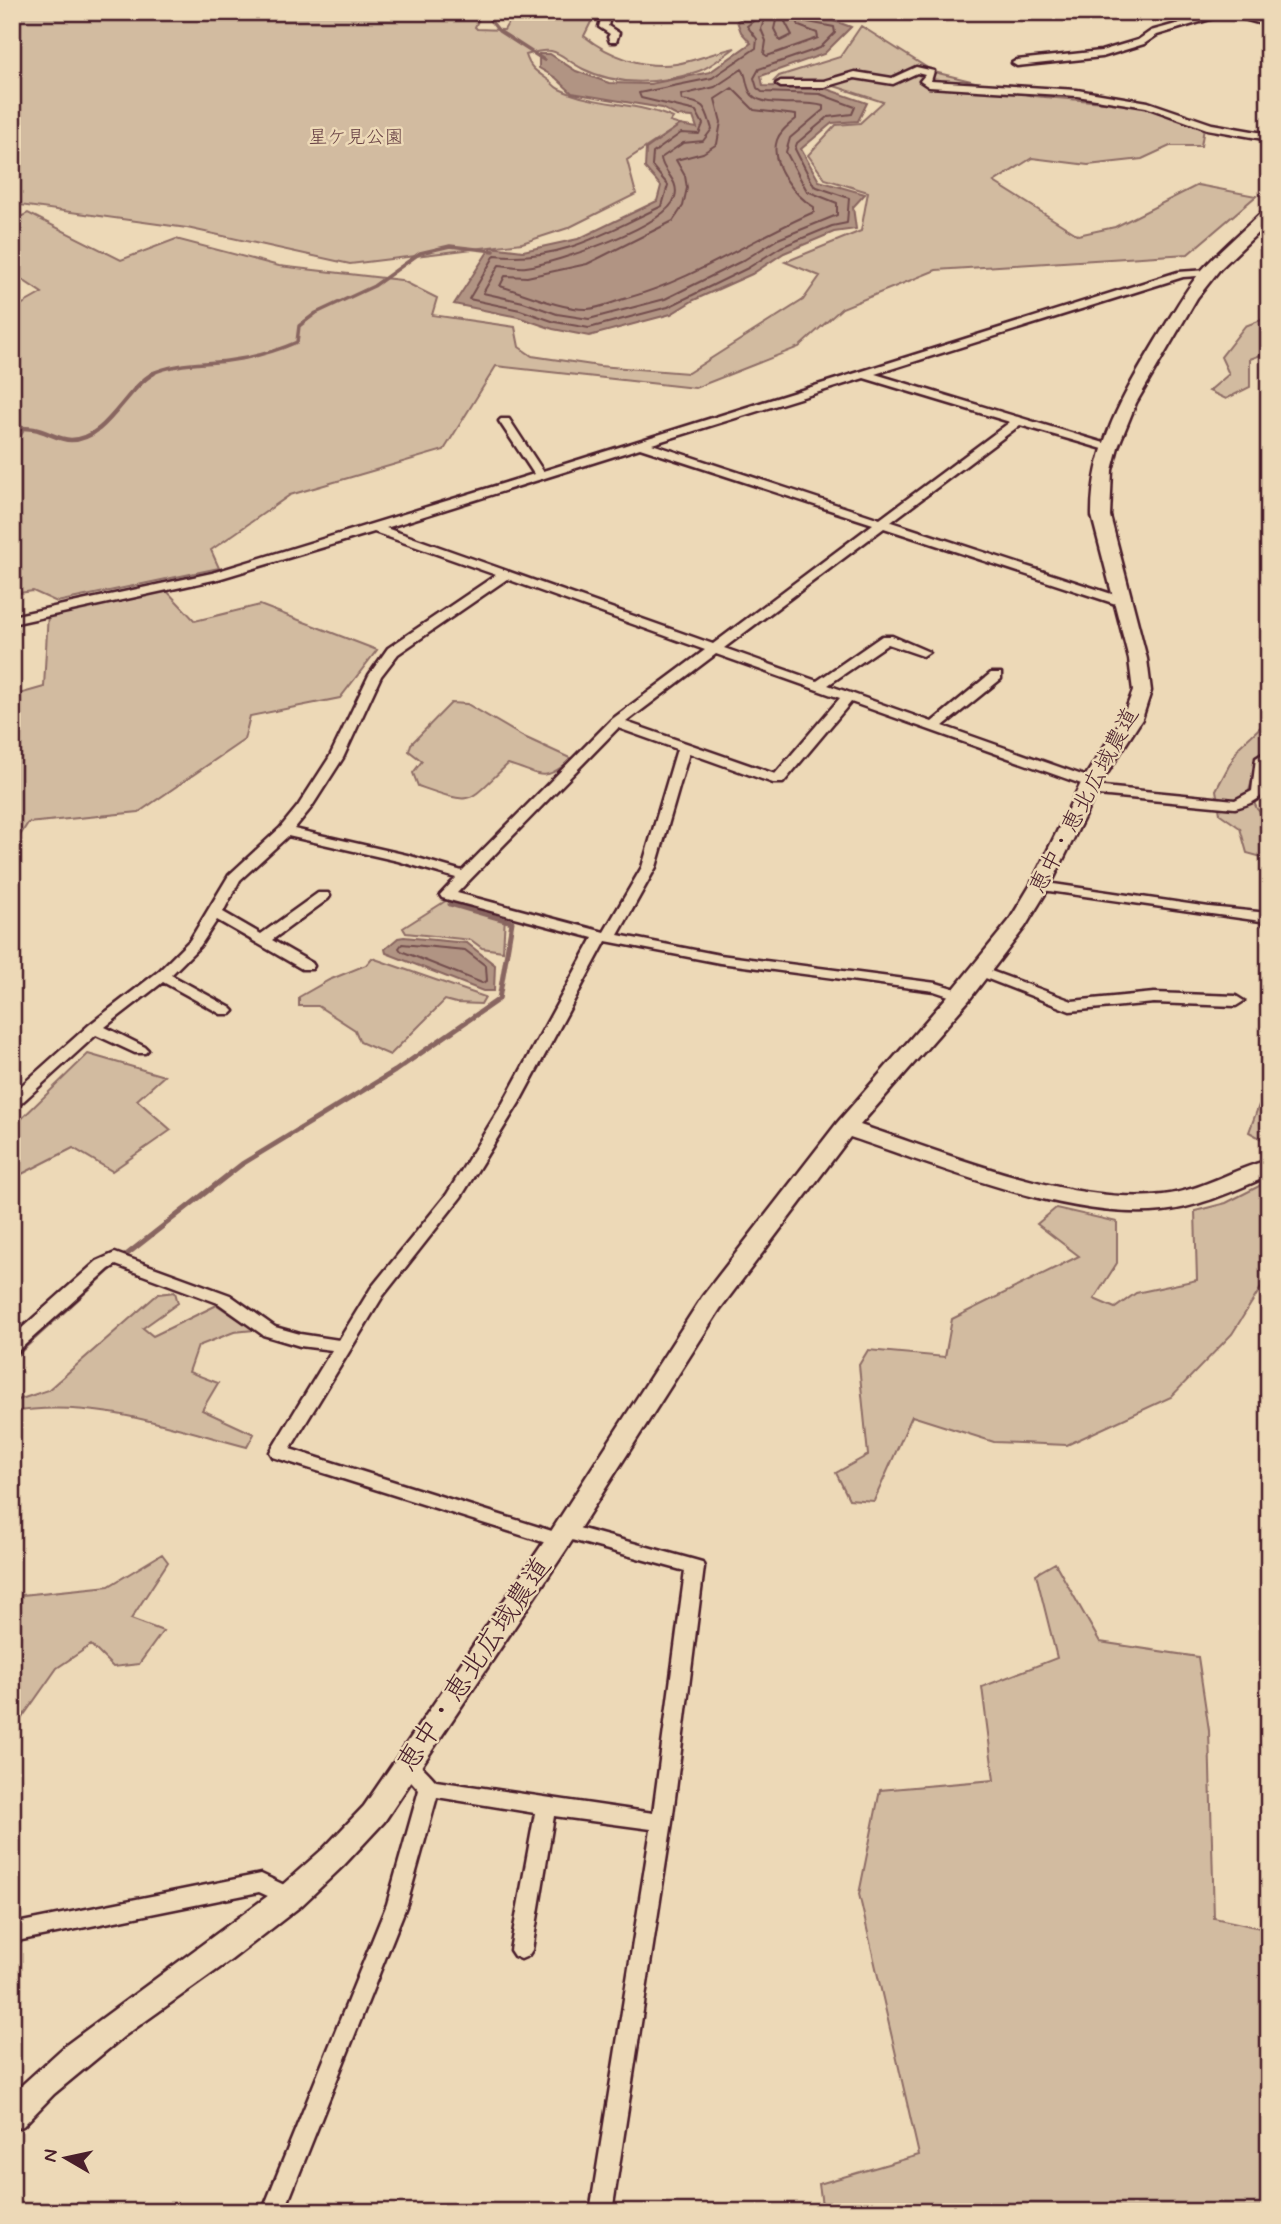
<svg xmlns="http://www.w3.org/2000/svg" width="1281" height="2224" font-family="Mynerve,'Klee One',sans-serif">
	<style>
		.green { fill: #d2bba0; stroke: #8e6d66; stroke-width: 2 }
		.water { fill: #b19483; stroke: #886560; stroke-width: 2 }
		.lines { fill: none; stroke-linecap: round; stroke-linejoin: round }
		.shore { stroke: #734e4e; stroke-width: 2 }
		.stream-far2 { stroke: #886560; stroke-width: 3.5 }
		.stream-far1 { stroke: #886560; stroke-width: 4.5 }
		.stream { stroke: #886560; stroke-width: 5 }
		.street-casing { stroke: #4a1f2b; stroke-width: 5 }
		.secondary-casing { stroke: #4a1f2b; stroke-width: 5 }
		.street { fill: #edd9b7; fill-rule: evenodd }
		.secondary { fill: #edd9b7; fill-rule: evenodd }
		.labels { text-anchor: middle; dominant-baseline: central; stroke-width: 5; stroke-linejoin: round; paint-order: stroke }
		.far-park-label { font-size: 19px; fill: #653e42; stroke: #edd9b7 }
		.street-label { font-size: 23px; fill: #4a1f2b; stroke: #edd9b7 }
		.near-street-label { font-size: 28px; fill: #4a1f2b; stroke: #edd9b7 }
	</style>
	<rect width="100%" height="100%" fill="#edd9b7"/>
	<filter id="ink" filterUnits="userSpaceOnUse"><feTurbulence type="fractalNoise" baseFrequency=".0143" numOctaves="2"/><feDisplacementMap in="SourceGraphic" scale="14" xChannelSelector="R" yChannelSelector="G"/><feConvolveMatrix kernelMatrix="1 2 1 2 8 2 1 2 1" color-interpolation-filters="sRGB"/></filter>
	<g filter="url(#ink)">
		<path class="green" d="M 12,12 L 482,12 L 475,27 L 477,29 L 504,30 L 515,12 L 596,12 L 584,36 C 609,56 643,69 676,64 C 695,61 715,52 735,48 C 724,55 711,67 699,71 C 662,84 619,87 583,69 C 558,56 558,44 526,55 C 530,68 536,71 547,79 C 552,82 554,87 559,89 C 595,106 637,102 673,118 L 670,122 L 680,125 L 627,160 L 636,194 L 568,228 L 522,243 L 350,264 L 187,228 L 12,204 Z
			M 861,26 L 934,72 L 1033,96 L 1139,105 L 1204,128 L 1201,146 L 1170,146 L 1142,159 L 1088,165 L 1032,158 L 994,182 L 1078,235 L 1115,227 L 1198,185 L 1256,196 L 1188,254 L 936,270 L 842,308 L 799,347 L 695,388 L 496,366 L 444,450 L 290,495 L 211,550 L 219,568 L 57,602 L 33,591 L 12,594 L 12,445 L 16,444 L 23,432 L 12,420 L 12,310 L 42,293 L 12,273 L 12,221 L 28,213 L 121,260 L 176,239 L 279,266 L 401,280 L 437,298 L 432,315 L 515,327 L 519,347 L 532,356 L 599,366 L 688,373 L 803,300 L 820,276 L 785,262 L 861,231 L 868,192 L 825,179 L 808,155 L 836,125 L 860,123 L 883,102 L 825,83 L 774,81 L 779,76 L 840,57 Z
			M 1269,317 L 1269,352 L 1250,359 L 1250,387 L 1226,399 L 1209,391 L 1229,374 L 1221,357 L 1245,326 Z
			M 165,589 L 195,621 L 260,605 L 377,650 L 340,698 L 250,716 L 244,740 L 139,812 L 28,823 L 12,848 L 12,696 L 44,687 L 48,612 Z
			M 451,703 L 467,704 L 522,736 L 572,759 C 542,784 542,774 508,764 C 465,804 476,806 418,786 L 413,773 L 422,761 L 409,751 L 411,744 Z
			M 1269,719 L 1269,753 L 1259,756 L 1249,791 L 1257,809 L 1269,822 L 1269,859 L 1247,853 L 1240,828 L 1220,814 L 1216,790 L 1239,747 Z
			M 447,900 L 505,915 L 503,951 L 482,948 L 471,940 L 406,933 L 403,928 Z
			M 372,958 L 485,997 L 481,1004 L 456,1003 L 445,1000 L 390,1055 L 360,1042 L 355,1030 L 318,1006 L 299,1006 L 299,997 L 329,980 L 366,965 Z
			M 88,1054 L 164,1076 L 137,1100 L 171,1130 L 112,1171 L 73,1148 L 12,1179 L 12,1128 Z
			M 1269,1102 L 1269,1143 L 1249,1132 L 1259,1105 Z
			M 1269,1181 L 1269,1275 L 1232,1334 L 1171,1397 L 1067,1445 L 994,1442 L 912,1416 L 874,1501 L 849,1499 L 836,1473 L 868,1455 L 859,1365 L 868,1350 L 945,1357 L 952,1319 L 1079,1256 L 1037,1224 L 1056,1208 L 1117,1222 L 1117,1263 L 1094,1299 L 1115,1308 L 1136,1293 L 1197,1280 L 1195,1211 L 1226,1203 Z
			M 175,1292 L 178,1303 L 143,1328 L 153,1336 L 217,1305 L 254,1330 L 234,1332 L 198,1346 L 189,1372 L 218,1383 L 202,1410 L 254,1434 L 247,1447 C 171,1427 91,1398 12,1412 L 12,1402 L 48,1390 L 158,1294 Z
			M 162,1554 L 168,1562 L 131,1619 L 163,1631 L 139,1664 L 113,1667 L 91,1645 L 57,1668 L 12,1732 L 12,1617 L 22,1595 L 109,1586 Z
			M 1055,1563 L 1100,1642 L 1198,1657 L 1209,1730 L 1214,1918 L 1265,1929 L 1269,2212 L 823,2212 L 819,2184 L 919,2155 L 859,1894 L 880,1790 L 994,1780 L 982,1687 L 1057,1658 L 1036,1574 Z"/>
		<path class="water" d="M 759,12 C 791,12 821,15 851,27 L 824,54 L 761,76 L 763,86 L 821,87 L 867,103 L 858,121 L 832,123 L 801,149 L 819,181 L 865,194 L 853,207 L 856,229 L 834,232 L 784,253 L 752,274 L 694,300 L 671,314 L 589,336 L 553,329 L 518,317 L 454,304 L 491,247 L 523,251 L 578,239 L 657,201 L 661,186 L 645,168 L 646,149 L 680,125 L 697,128 L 693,117 L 677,116 L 662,108 L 572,93 L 556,78 L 539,68 L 539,54 L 550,54 L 576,71 L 609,83 L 650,84 L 710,72 L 751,43 L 741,32 L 737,21 Z
			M 404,937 L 467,943 L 495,965 L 494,991 L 483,991 L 386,953 L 385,949 L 398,938 Z"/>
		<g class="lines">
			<path class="shore" d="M 758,12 L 756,19 L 747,26 L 757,39 L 756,48 L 712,78 L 639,93 L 641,98 L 696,111 L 703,124 L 699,134 L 681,133 L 653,153 L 652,166 L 668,185 L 662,206 C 605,233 560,262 495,255 L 469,299 L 520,310 L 555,322 L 589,328 L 668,307 L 748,268 L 781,247 L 832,226 L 847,223 L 849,198 L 814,186 L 795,149 L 797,143 L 828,117 L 852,114 L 855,107 L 820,94 L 762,92 L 757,88 L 754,78 L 759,69 L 820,48 L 835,33 L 834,27 L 808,22 L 803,12
				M 767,12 L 761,29 L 766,41 L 764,54 L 767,56 L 818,38 L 817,33 L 799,26 L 794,12
				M 781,14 L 792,35 L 780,41 L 774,29 L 777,16 Z
				M 742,69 C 748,77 745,87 752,95 C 764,108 804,100 823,106 L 823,110 L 790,138 L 786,152 L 807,191 L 837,203 L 837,215 L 778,239 L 744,260 L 665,299 L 589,319 L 557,314 L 523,302 L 483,293 L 499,265 C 508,266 518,268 526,267 C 556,263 668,226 675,197 C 680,180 662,172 661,158 L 683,143 L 703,141 L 712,129 C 705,107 706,103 682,100 L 681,95 L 715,87 Z
				M 732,88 L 754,110 L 796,115 L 796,119 C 789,125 780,131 777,140 C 769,164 795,196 814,207 L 814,212 C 750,240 693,280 624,299 C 613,302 600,308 588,309 C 563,310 524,293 500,286 L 505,276 L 527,277 L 587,264 L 673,221 L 683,206 L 687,188 L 685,176 L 676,160 L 703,153 L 717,144 L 721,122 L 715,99 Z
				M 402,944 L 465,950 L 486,966 L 487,981 L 482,983 L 401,951 L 399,948 Z"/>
			<path class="stream-far2" d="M 500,12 L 490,20 L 499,31 L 544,60
				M 151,374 C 172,363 203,364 227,361 C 252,358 274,352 297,342 L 299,326 L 316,313 L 374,286 L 420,253 L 450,246 L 494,251"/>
			<path class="stream-far1" d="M 12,427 C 19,428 27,428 34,429 C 46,431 58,440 71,440 C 107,440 125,389 154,373"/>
			<path class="stream" d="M 121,1259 L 242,1164 L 395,1071 L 499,999 L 512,922 L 450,904
				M 12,1358 L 114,1265"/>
			<g class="street-casing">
				<path id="street" d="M 603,12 L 611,12 L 608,26 L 619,33 L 616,42 L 610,42 L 608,37 L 610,34 L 599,27 Z
					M 1219,12 L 1230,13 L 1157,35 L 1144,44 L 1102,57 L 1017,66 L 1012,63 L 1017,60 L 1101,51 L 1138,40 L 1151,31 Z
					M 916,67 L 934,71 L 931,81 L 1077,90 L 1148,102 L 1212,124 L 1269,134 L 1269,140 L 1207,129 L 1146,107 L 1077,96 L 929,87 L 920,81 L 925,75 L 917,73 L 893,84 L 855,78 L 824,87 L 781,87 L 776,84 L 781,81 L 824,81 L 855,72 L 892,78 Z
					M 1208,270 L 1213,273 L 1212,275 L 1183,277 L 875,374 L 1114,446 L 1114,450 L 1110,451 L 1020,425 L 891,522 L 1127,599 L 1127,605 L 1119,605 L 884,528 L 724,648 L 817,681 L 882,636 L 892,636 L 929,652 L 923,656 L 888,644 L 828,685 L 932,722 L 991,673 L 1001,673 L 1001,679 L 943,726 L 1096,780 L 1098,783 L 1093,786 L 1235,800 L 1252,791 L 1256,758 L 1269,750 C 1269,784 1273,799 1235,808 L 1087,794 L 1080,790 L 1087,786 L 851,702 L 783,783 L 773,783 L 689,753 L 656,867 L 618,935 L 720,955 L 936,983 L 966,992 L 969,995 L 961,1000 L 934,991 L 720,963 L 606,941 L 519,1103 L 461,1197 L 383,1296 L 290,1449 L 555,1532 L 557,1526 L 564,1524 L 695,1560 L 702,1562 L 704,1567 L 672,1822 L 612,2212 L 590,2212 L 651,1829 L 554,1816 L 532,1950 L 528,1956 L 521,1959 L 514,1956 L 510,1950 L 535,1813 L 437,1797 L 407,1904 L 284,2212 L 262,2212 L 387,1904 L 419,1790 L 398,1766 L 401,1760 C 416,1755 426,1771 436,1781 L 653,1813 L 685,1571 L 568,1539 L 566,1545 L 559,1547 L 273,1457 L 270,1452 L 332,1350 L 300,1346 L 263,1335 L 218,1303 L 116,1265 L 109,1269 L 18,1351 L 12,1353 L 12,1337 L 97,1261 L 115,1253 L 230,1295 L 275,1327 L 300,1334 L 339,1340 L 371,1288 L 447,1194 L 503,1103 L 593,938 L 442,898 L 440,895 L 456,878 L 398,861 L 288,836 L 240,880 L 223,912 L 261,934 L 318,893 L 328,893 L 330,896 L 328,899 L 272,940 L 312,963 L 314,966 L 312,969 L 302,969 L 217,920 L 200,946 L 171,975 L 231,1008 L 234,1011 L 231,1014 L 221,1014 L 163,982 L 105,1027 L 145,1047 L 148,1050 L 145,1053 L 135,1053 L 96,1035 L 18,1106 L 12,1108 L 12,1094 L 89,1025 L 159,971 L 190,940 L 229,875 L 280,828 L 298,806 L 329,758 L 369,675 L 388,648 L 496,575 L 374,532 L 218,579 L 12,624 L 12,616 L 212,573 L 534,474 L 499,421 L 501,419 L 509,419 L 543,471 L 1178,272 ZM 864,378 L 1010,422 L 880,519 L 652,444 ZM 640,448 L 873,524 L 713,644 L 386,528 ZM 507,579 L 705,650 L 611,720 L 462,871 L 407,855 L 294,829 L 311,808 L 343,758 L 381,676 L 398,654 ZM 716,654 L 840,698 L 775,774 L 626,722 ZM 618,728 L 677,749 L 642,867 L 604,932 L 457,893 Z
					M 1040,882 L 1209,907 L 1268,913 L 1269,926 L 1264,925 L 1261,921 L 1035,889 L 1033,886 Z
					M 980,967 L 1072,1001 L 1154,993 L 1236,996 L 1244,1001 L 1236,1006 L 1154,1003 L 1070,1011 L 975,974 L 973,971 Z
					M 261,1874 L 297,1891 L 300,1897 L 297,1903 L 290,1906 L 259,1892 L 12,1942 L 12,1924 Z"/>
			</g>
			<g class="secondary-casing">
				<path id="secondary" d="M 1219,12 L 1243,12 L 1269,18 L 1269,26 Z
					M 1269,209 L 1269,222 L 1220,269 L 1197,298 L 1136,403 L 1118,447 L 1112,470 L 1110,516 L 1147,659 L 1151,691 L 1142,719 L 1101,783 L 1050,886 L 1025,927 L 969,1000 L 860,1125 C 949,1154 1071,1206 1163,1195 C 1201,1191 1233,1169 1269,1160 L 1269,1176 C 1235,1190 1200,1207 1163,1211 C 1068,1221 941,1167 850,1137 L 720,1309 L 568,1547 L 384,1822 L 344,1865 L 302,1905 L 231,1960 L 123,2037 L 54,2094 L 23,2126 L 12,2130 L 12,2094 L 66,2045 L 280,1887 L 324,1848 L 364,1806 L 550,1533 L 702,1297 L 837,1123 L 953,990 L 1009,921 L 1030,886 L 1081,783 L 1122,719 L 1133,691 L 1129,659 L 1092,516 C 1091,448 1124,394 1158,337 C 1172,315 1185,290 1202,270 C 1221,249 1244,230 1264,210 Z"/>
			</g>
			<use href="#street" class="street"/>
			<use href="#secondary" class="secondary"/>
		</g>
	</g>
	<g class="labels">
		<g class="far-park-label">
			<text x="356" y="137">星ケ見公園</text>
		</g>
		<g class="street-label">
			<text transform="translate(1085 801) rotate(-62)">恵中・恵北広域農道</text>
		</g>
		<g class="near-street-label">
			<text transform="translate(475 1665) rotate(-56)">恵中・恵北広域農道</text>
		</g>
	</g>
	<rect width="1281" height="2224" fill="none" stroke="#edd9b7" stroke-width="42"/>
	<rect x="21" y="21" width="1239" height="2182" fill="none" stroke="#4a1f2b" stroke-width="2.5" filter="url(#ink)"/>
	<g transform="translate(66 2158) rotate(279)" stroke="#edd9b7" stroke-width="5" paint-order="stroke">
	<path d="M0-5L12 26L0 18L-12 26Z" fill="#4a1f2b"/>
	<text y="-10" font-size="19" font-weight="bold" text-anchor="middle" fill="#4a1f2b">N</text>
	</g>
</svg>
